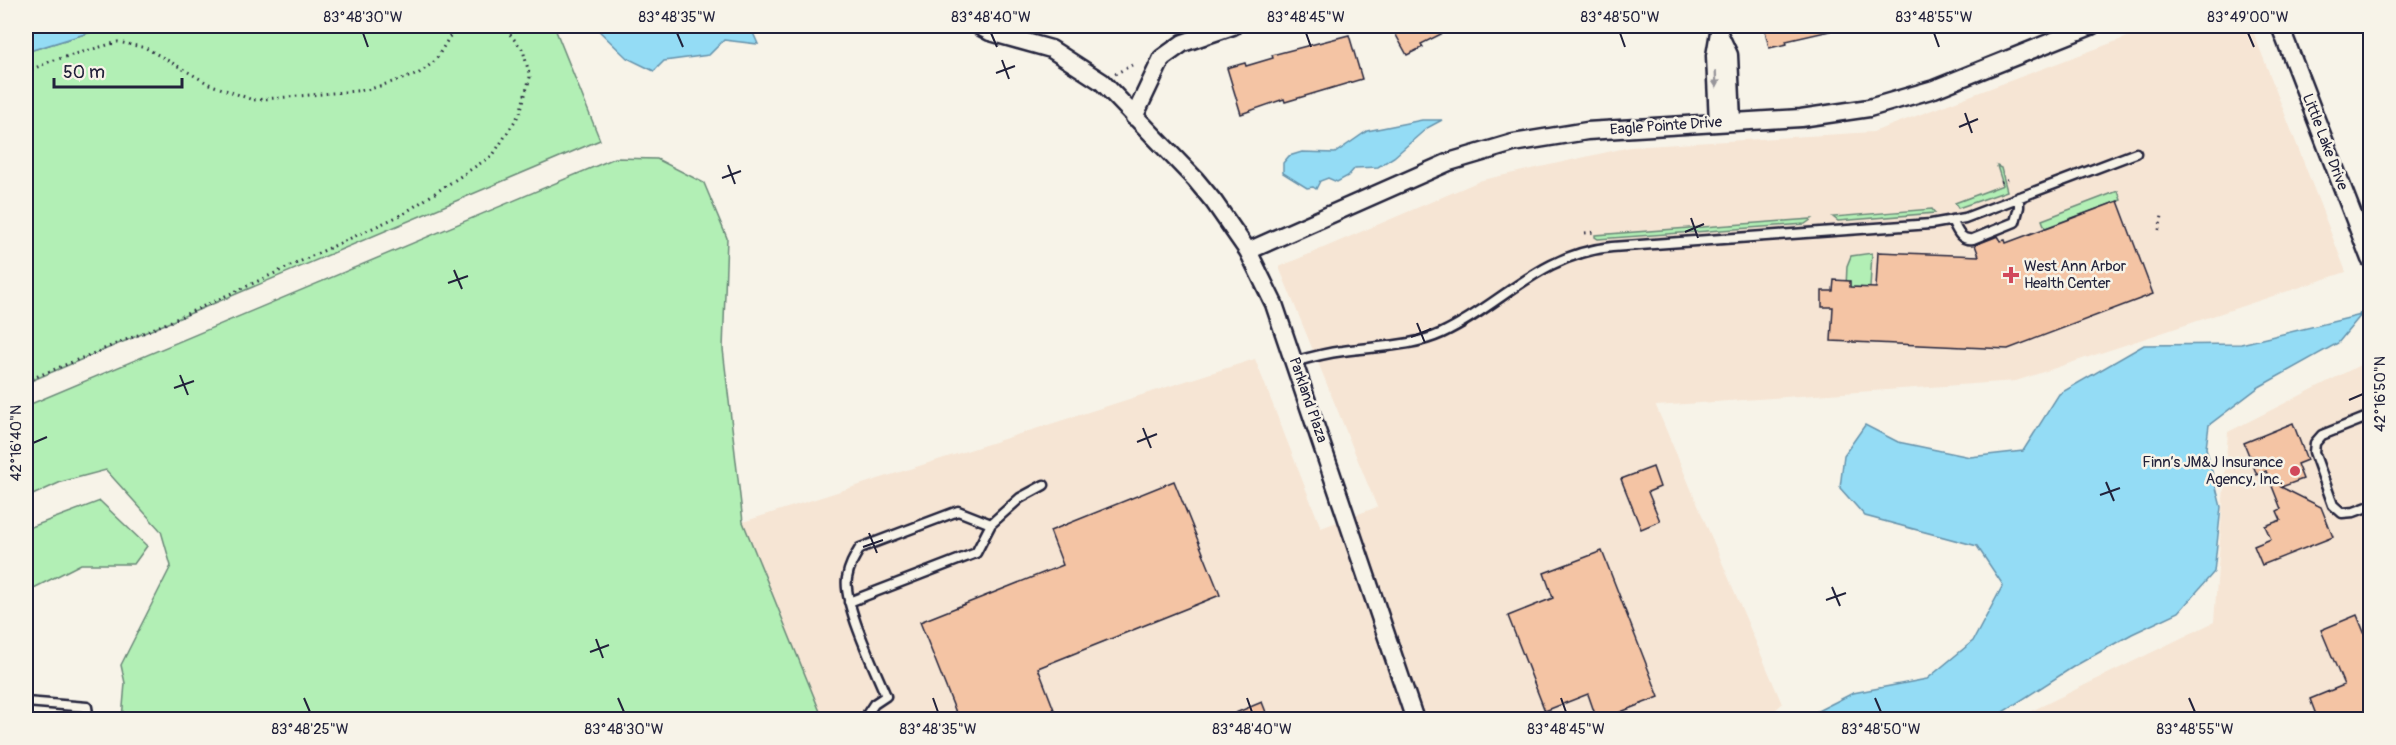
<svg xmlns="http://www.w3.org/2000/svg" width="2396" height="745" font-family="Pangolin,sans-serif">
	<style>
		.built { fill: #f6e5d4 }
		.green { fill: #b2efb5; stroke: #6a8878; stroke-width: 1.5 }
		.water { fill: #94dcf5; stroke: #6692ab; stroke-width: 1.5 }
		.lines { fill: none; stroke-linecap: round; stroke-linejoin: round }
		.stream { stroke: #6692ab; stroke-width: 5 }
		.building { fill: #f4c4a4; stroke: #22223b; stroke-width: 1.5 }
		.service-casing { stroke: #22223b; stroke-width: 13 }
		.minor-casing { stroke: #22223b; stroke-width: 21 }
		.path { stroke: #22223b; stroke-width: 3; stroke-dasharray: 1.5 4.5; stroke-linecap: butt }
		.service { stroke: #f7f3e8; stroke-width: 8 }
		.minor { stroke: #f7f3e8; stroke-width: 16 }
		.oneway { fill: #97959a }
		.ticks { fill: none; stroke: #22223b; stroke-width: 2 }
		.poi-dot { fill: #d1495b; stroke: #f7f3e8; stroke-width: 2 }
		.labels { text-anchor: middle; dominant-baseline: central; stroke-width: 5; stroke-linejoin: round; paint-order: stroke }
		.street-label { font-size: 15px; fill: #22223b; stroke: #f7f3e8 }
		.poi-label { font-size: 15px; fill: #22223b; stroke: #f7f3e8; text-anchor: start }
		.neatline { fill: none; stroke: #22223b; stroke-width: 2 }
		.ticks-label { font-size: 15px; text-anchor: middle; fill: #22223b }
	</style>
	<rect width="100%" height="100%" fill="#f7f3e8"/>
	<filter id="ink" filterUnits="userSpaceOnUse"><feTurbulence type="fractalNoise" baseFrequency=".0167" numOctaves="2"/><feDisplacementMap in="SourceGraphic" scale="12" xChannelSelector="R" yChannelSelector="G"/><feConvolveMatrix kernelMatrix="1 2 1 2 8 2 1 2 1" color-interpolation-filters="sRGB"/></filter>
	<g filter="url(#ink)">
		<path class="built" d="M 2157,26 L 2251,26 L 2346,272 L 2016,381 L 1656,406 L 1782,704 L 1765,719 L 823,719 L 743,522 L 1255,359 L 1321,528 L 1377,507 L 1279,267 L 1482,180 L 1630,147 L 1873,132 Z
			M 2370,360 L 2370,719 L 2013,720 L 2214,622 L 2228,432 Z"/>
		<path class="green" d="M 111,26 L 554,26 L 600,140 L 26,383 L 26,52 Z
			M 615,158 L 657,159 L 704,183 L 727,238 L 723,349 L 743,522 L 823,719 L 122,719 L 125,683 L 121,665 L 171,566 L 161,531 L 106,470 L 61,482 L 26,498 L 26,406 Z
			M 1997,166 L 2001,168 L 2007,191 L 1958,208 L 1955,203 L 2003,185 Z
			M 2118,191 L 2121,200 L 2045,228 L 2042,220 Z
			M 1932,209 L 1935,213 L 1838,221 L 1833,217 Z
			M 1812,219 L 1805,224 L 1598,239 L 1595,237 L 1595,235 Z
			M 1872,253 L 1870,288 L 1846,287 L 1847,266 L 1851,256 Z
			M 100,501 L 147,546 L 134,564 L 81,564 L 26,592 L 26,529 Z"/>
		<path class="water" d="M 26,26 L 111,26 L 26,52 Z
			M 594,26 L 750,26 L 758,44 L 724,40 L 709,55 L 664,61 L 654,71 L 627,58 Z
			M 1422,120 L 1442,120 L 1427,128 L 1394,157 L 1378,167 L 1355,168 L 1348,176 L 1337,182 L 1328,178 L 1320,181 L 1316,189 L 1313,187 L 1307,188 L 1283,173 L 1283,163 L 1289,156 L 1302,152 L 1335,153 L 1367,131 Z
			M 2361,315 L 2338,343 L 2259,387 L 2209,425 L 2206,448 L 2221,507 L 2214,572 L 2179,612 L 2132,634 L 2073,667 L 1992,719 L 1802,719 L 1853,693 L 1927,679 L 1973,641 L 2003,585 L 1977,546 L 1865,516 L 1840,488 L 1844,455 L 1865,425 L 1898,442 L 1970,457 L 2023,451 L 2059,394 L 2144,345 L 2241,344 Z"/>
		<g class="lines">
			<path class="stream" d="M 2361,315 L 2370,310"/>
		</g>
		<path class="building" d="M 1391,26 L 1457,26 L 1421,44 L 1423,47 L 1407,55 Z
			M 1764,26 L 1829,26 L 1830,31 L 1786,41 L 1787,44 L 1769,48 Z
			M 1349,35 L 1362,79 L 1285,102 L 1284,99 L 1241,114 L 1227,68 L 1245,63 L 1246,66 L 1273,58 L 1272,55 Z
			M 2118,201 L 2153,294 L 2008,349 L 1831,341 L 1833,307 L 1822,307 L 1822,291 L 1833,291 L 1834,280 L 1850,281 L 1850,287 L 1876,288 L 1878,252 L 1979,256 L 1975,245 L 1998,236 L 2001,241 L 2005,240 L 2006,243 Z
			M 2293,423 L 2307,460 L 2297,464 L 2303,479 L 2281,487 L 2321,507 L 2333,537 L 2262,565 L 2254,546 L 2271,539 L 2265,526 L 2281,520 L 2277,511 L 2281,509 L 2266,471 L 2257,475 L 2244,443 Z
			M 1653,467 L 1660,487 L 1648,492 L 1660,521 L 1641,529 L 1621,479 Z
			M 1174,481 L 1220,595 L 1038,668 L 1058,720 L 959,720 L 920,622 L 1063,565 L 1050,531 Z
			M 1602,551 L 1659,697 L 1600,720 L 1597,720 L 1588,694 L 1545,711 L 1508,616 L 1553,598 L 1544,573 Z
			M 2357,615 L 2370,647 L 2370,710 L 2348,720 L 2318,720 L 2310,699 L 2344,685 L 2321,630 Z
			M 1262,702 L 1269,720 L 1221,720 L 1221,719 Z"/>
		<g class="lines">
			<g class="service-casing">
				<path id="service" d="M 1952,220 C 1957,230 1960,241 1973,239 L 2015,222 L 2019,207 L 2019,197
					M 1294,362 C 1311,357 1326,353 1343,351 C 1376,346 1412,347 1442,333 C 1502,305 1539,254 1612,247 L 1931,224 L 1965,218 L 2136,153
					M 2370,416 L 2322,435 L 2315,443 L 2314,452 L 2333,505 L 2342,513 L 2354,512 L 2370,506
					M 849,602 L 976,553 L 991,524 L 1020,498 L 1044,485
					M 26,702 L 87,707 L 89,720
					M 869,720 L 868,713 L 874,704 L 886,696 C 875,669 843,604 847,578 C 849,566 854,558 860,548 L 958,511 L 991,524"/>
			</g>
			<g class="minor-casing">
				<path id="minor" d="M 979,26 L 990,32 L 1051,49 L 1102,82 L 1195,179 L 1214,202 L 1248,251 L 1274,304 L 1415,720
					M 2280,26 L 2370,259
					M 1720,36 L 1729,55 L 1732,121
					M 1134,117 L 1162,58 L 1183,43 L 1233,26
					M 1718,123 L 1715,56 L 1720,26
					M 1248,251 L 1449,162 L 1513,143 L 1587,131 L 1801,118 L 1869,108 L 1934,89 L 2091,26"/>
			</g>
			<path class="path" d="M 26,72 L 51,61 L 118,42 L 146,48 L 209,84 L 253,100 L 367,90 L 418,74 L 435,61 L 456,26
				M 1115,74 L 1132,65
				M 2001,182 L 2012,178
				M 2159,230 L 2162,216
				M 1585,233 L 1594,232
				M 26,381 L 167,323 L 403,214 L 493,155 L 520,113 L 530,77 L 523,50 L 503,26"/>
			<use href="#service" class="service"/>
			<use href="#minor" class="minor"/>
		</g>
		<defs><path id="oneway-solid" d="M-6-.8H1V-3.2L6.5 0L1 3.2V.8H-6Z" transform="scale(1.5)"/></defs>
		<use class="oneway" href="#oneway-solid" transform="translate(1716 79) rotate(88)"/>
	</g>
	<path class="ticks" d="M 363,33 L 368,47M 677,33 L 683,47M 991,33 L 997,47M 1306,33 L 1311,47M 1620,33 L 1625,47M 1934,33 L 1939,47M 2248,33 L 2254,47M 1002,60 L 1009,79M 996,73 L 1015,66M 1965,113 L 1972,133M 1959,127 L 1978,119M 728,165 L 735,184M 722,178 L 741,171M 1691,218 L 1698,238M 1685,232 L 1704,224M 454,270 L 462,289M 448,283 L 468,276M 1417,323 L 1425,343M 1411,337 L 1431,329M 180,375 L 188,395M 174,388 L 194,381M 2349,400 L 2363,394M 1143,428 L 1151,448M 1137,442 L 1157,434M 33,443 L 47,437M 2106,482 L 2114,501M 2100,495 L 2120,488M 869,533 L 877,553M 863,547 L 883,540M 1832,587 L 1840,606M 1826,600 L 1846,593M 596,639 L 603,658M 590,652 L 609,645M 304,698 L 310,712M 618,698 L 624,712M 933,698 L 938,712M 1247,698 L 1252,712M 1561,698 L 1566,712M 1875,698 L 1881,712M 2189,698 L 2195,712"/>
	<g class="poi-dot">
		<path d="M2008 266h6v6h6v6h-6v6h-6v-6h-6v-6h6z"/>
		<circle cx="2295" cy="471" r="6"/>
	</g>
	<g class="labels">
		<g class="street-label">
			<text transform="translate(1666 126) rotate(-4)">Eagle Pointe Drive</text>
			<text transform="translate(2325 142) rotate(69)">Little Lake Drive</text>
			<text transform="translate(1308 400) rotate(71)">Parkland Plaza</text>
		</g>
		<g class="poi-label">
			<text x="2024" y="266">West Ann Arbor<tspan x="2024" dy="17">Health Center</tspan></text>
			<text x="2283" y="462" text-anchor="end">Finn’s JM&amp;J Insurance<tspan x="2283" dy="17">Agency, Inc.</tspan></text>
		</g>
	</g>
	<rect width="2396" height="745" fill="none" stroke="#f7f3e8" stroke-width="66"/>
	<path d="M54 78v9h128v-9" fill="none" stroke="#22223b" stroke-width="3"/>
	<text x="63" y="78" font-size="18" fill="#22223b" stroke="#f7f3e8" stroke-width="4.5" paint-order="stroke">50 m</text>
	<rect x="33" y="33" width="2330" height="679" class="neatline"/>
	<g class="ticks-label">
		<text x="363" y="22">83°48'30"W</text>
		<text x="677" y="22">83°48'35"W</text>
		<text x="991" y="22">83°48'40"W</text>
		<text x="1306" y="22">83°48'45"W</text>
		<text x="1620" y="22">83°48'50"W</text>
		<text x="1934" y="22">83°48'55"W</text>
		<text x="2248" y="22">83°49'00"W</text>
		<text transform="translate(2380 394) rotate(-90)" y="5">42°16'50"N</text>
		<text transform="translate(16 443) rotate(-90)" y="5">42°16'40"N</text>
		<text x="310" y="734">83°48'25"W</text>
		<text x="624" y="734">83°48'30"W</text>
		<text x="938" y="734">83°48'35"W</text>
		<text x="1252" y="734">83°48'40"W</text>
		<text x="1566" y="734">83°48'45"W</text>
		<text x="1881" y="734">83°48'50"W</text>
		<text x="2195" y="734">83°48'55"W</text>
	</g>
</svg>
